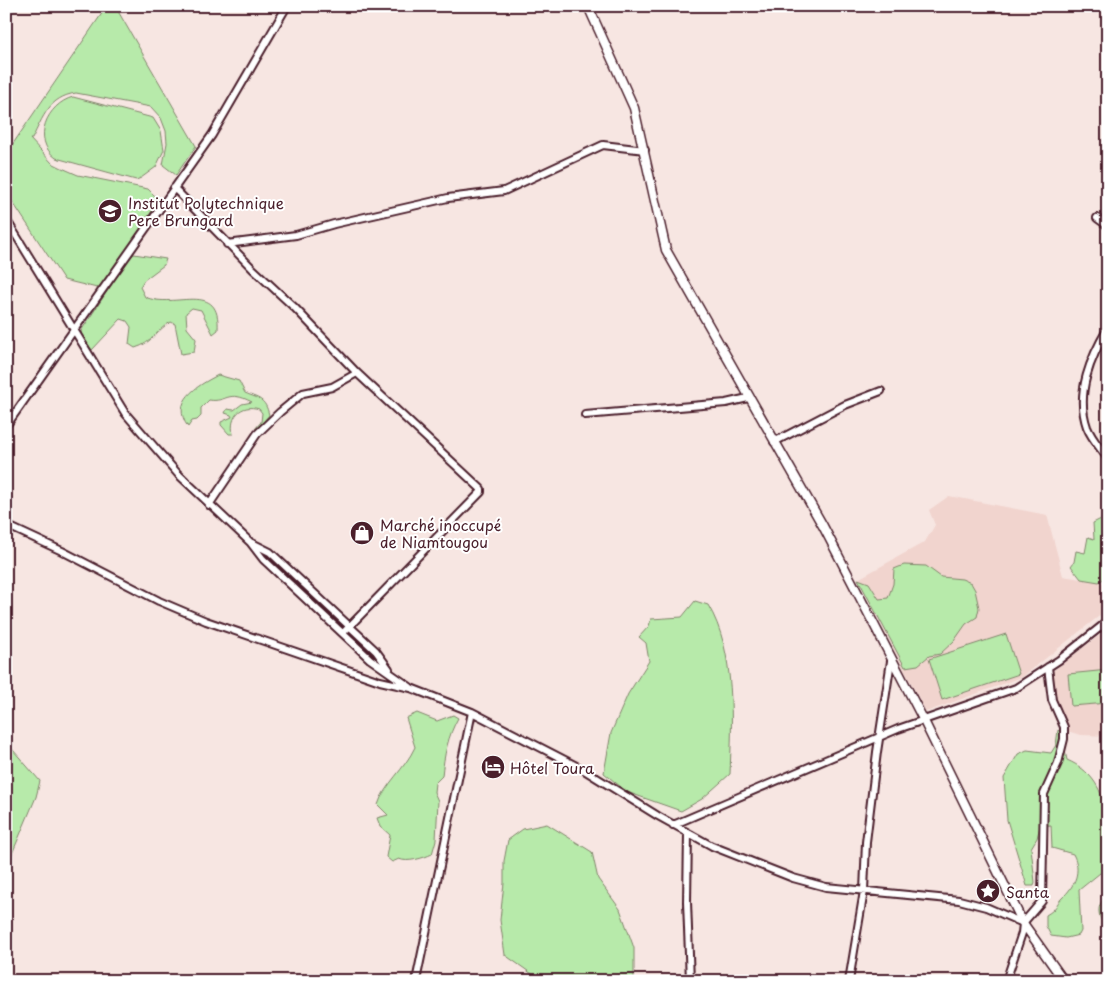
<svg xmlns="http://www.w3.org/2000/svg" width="1114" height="987" font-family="'Playpen Sans',sans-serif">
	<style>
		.built { fill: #f1d4ce }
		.green { fill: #b7eaaa; stroke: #80846a }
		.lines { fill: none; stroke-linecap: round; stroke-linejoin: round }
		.minor-casing { stroke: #4a1f2b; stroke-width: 10 }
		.major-casing { stroke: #4a1f2b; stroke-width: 11 }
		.minor { stroke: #fff; stroke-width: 6 }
		.major { stroke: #fff; stroke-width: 8 }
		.labels { text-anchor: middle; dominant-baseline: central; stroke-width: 4; stroke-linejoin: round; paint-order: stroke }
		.poi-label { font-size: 15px; fill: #4a1f2b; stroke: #fff; text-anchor: start }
	</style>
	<rect width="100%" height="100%" fill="#f7e6e2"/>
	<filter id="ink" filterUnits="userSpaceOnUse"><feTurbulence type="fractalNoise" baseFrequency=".02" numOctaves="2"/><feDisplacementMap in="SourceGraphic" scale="10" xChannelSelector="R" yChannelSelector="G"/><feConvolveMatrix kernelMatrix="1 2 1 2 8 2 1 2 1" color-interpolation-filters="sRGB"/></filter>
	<g filter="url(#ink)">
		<path class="built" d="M 949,496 L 1047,515 L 1063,576 L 1104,583 L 1108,609 L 1022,677 L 926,712 L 858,579 L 925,542 L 935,525 L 929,510 Z
			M 1108,629 L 1108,736 L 1081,735 L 1067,731 L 1055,695 L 1053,671 Z"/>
		<path class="green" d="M 107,6 L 115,6 L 196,146 L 176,175 L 163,165 L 167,143 L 166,131 L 161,118 L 151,107 L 76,93 C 49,97 43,117 32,139 L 30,139 L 52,163 L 62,168 L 78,175 L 148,189 L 159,200 L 106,281 L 97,288 L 64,280 L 6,192 L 6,154 Z
			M 73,97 L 153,118 L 161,131 L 164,150 L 156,167 L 141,178 L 136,180 L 56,158 C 31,140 47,104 73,97 Z
			M 134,254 L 166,259 L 164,265 L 144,280 L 140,287 L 145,297 C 175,310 221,279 218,330 L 213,334 L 201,310 L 192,308 L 186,313 L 187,328 L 196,339 L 194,352 L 181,354 L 175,324 L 171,322 C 157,329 153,343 135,348 L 129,344 L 131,327 L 127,321 L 121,319 L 92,350 L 82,336 L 81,331 L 127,261 Z
			M 218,375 L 239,381 L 245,393 C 259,399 265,398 269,415 L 257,429 L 255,429 L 261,422 L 262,413 L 259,409 C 241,403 229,417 233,434 L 229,434 L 221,425 L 221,422 L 232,417 L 231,415 L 225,413 L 227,409 L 234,410 L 242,404 L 252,402 C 227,389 227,403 209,400 L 201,408 L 201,416 L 197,420 L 192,421 L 188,427 C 170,401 197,386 218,375 Z
			M 1101,519 L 1106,524 L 1104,530 L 1108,531 L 1108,576 L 1099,582 L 1081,579 L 1071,566 L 1074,562 L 1076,551 L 1085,553 L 1088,537 L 1094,539 L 1093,523 Z
			M 904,565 L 926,566 L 941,577 L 962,579 L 971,583 L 975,590 L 979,608 L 977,617 L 966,624 L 954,641 L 940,654 L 929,656 L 918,665 L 905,667 L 858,579 L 869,583 L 879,599 L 888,598 L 893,584 L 894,569 Z
			M 308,594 L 311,594 L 343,627 L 341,627 L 308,597 Z
			M 695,601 L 708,605 C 736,651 732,722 730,774 L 702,799 L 681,811 L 627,792 L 604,773 L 611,733 L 628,694 L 649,661 L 646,643 L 639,637 L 649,626 L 651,619 L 682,617 Z
			M 1006,634 L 1019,674 L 942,700 L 929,659 Z
			M 1108,670 L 1108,703 L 1071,706 L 1068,674 Z
			M 417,713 L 437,721 L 453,715 L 458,718 C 448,736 444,755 442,776 L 435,783 L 434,792 L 438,801 L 436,840 L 432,854 C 424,858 407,863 399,859 L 392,862 L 386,857 L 390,835 L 380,826 L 377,818 L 388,815 L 378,805 C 384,785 405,769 415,747 L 406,718 Z
			M 1058,730 L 1061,733 L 1067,760 C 1114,780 1108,830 1108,874 L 1100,873 L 1079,890 L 1081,931 L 1079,935 L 1066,938 L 1051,936 L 1046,926 L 1046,915 C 1058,908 1055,905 1062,898 C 1075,886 1082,871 1073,854 L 1052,848 L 1051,825 L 1040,826 L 1037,838 L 1031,848 L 1035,882 L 1034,886 L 1027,886 L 1007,820 L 1004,778 L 1018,754 L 1027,750 L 1051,753 L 1056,745 Z
			M 6,742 L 40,781 L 36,797 L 6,868 Z
			M 547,824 L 592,852 L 598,879 L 620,909 L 634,948 L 634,981 L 542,981 L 505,955 L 500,920 L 504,883 L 504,861 L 508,840 L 523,829 Z
			M 1108,895 L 1108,930 C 1098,918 1094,906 1108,895 Z"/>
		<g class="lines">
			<g class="minor-casing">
				<path id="minor" d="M 174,188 L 253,269 L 295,308 L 357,373 L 481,489 L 481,492 L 343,633
					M 1097,218 L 1108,226
					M 6,219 L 125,413 L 178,474 L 250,542 L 263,559 L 370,659 L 410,687
					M 227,244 L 296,235 L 334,224 L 448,198 L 504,191 L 603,145 L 645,150
					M 1108,328 C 1091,357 1075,393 1087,427 C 1092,440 1101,448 1108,459
					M 585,415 L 726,403 L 748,398
					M 6,426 L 212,135 L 287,6
					M 774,442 L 845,405 L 881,391
					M 209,505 L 257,434 L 280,412 L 303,393 L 332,387 L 357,373
					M 6,525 L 62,551 L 159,601 L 206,621 L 380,681 L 411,688 L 472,712 L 584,770 L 658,816 L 712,846 L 793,878 L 826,887 L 959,900 L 986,907 L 1023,923
					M 252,543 L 270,552 L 376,651 L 389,669
					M 673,825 L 898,729 L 1016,688 L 1059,660 L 1108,621
					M 688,833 L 687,902 L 690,981
					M 416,981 L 472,712
					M 849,981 L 864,891 L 866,842 L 877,752 L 891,661
					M 1006,981 L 1022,933 L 1023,923 L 1042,901 L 1044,794 L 1058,763 L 1064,739 L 1064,727 L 1052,700 L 1048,667"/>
			</g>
			<g class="major-casing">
				<path id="major" d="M 588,6 L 634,108 L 666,250 L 823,526 L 924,721 L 1023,923 L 1064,981"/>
			</g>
			<use href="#minor" class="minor"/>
			<use href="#major" class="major"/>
		</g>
	</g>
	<defs>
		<g id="school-disc" transform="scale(1.25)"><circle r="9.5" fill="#4a1f2b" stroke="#fff"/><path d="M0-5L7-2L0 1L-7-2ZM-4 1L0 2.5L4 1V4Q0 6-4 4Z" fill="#fff"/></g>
		<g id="shop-disc" transform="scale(1.25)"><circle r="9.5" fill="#4a1f2b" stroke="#fff"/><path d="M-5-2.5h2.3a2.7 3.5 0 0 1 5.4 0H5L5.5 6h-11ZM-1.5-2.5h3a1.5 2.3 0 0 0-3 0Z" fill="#fff"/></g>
		<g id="hotel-disc" transform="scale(1.25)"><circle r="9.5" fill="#4a1f2b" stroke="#fff"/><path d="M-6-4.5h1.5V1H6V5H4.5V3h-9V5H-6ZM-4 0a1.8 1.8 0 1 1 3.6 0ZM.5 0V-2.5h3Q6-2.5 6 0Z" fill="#fff"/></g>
		<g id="sight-disc" transform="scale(1.25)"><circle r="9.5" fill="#4a1f2b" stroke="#fff"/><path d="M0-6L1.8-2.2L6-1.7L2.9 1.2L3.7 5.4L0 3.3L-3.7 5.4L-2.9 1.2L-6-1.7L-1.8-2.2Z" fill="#fff"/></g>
	</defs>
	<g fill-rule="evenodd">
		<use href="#school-disc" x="110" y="211"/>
		<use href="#shop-disc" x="362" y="533"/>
		<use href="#hotel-disc" x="493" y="767"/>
		<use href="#sight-disc" x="988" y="891"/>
	</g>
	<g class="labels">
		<g class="poi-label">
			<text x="128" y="202">Institut Polytechnique<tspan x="128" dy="17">Pere Brungard</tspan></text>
			<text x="380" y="524">Marché inoccupé<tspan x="380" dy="17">de Niamtougou</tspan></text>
			<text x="510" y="767">Hôtel Toura</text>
			<text x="1006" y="891">Santa</text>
		</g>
	</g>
	<rect width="1114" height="987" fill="none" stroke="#fff" stroke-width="25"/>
	<rect x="12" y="12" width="1089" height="962" fill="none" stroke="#4a1f2b" stroke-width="2" filter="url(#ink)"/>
</svg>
